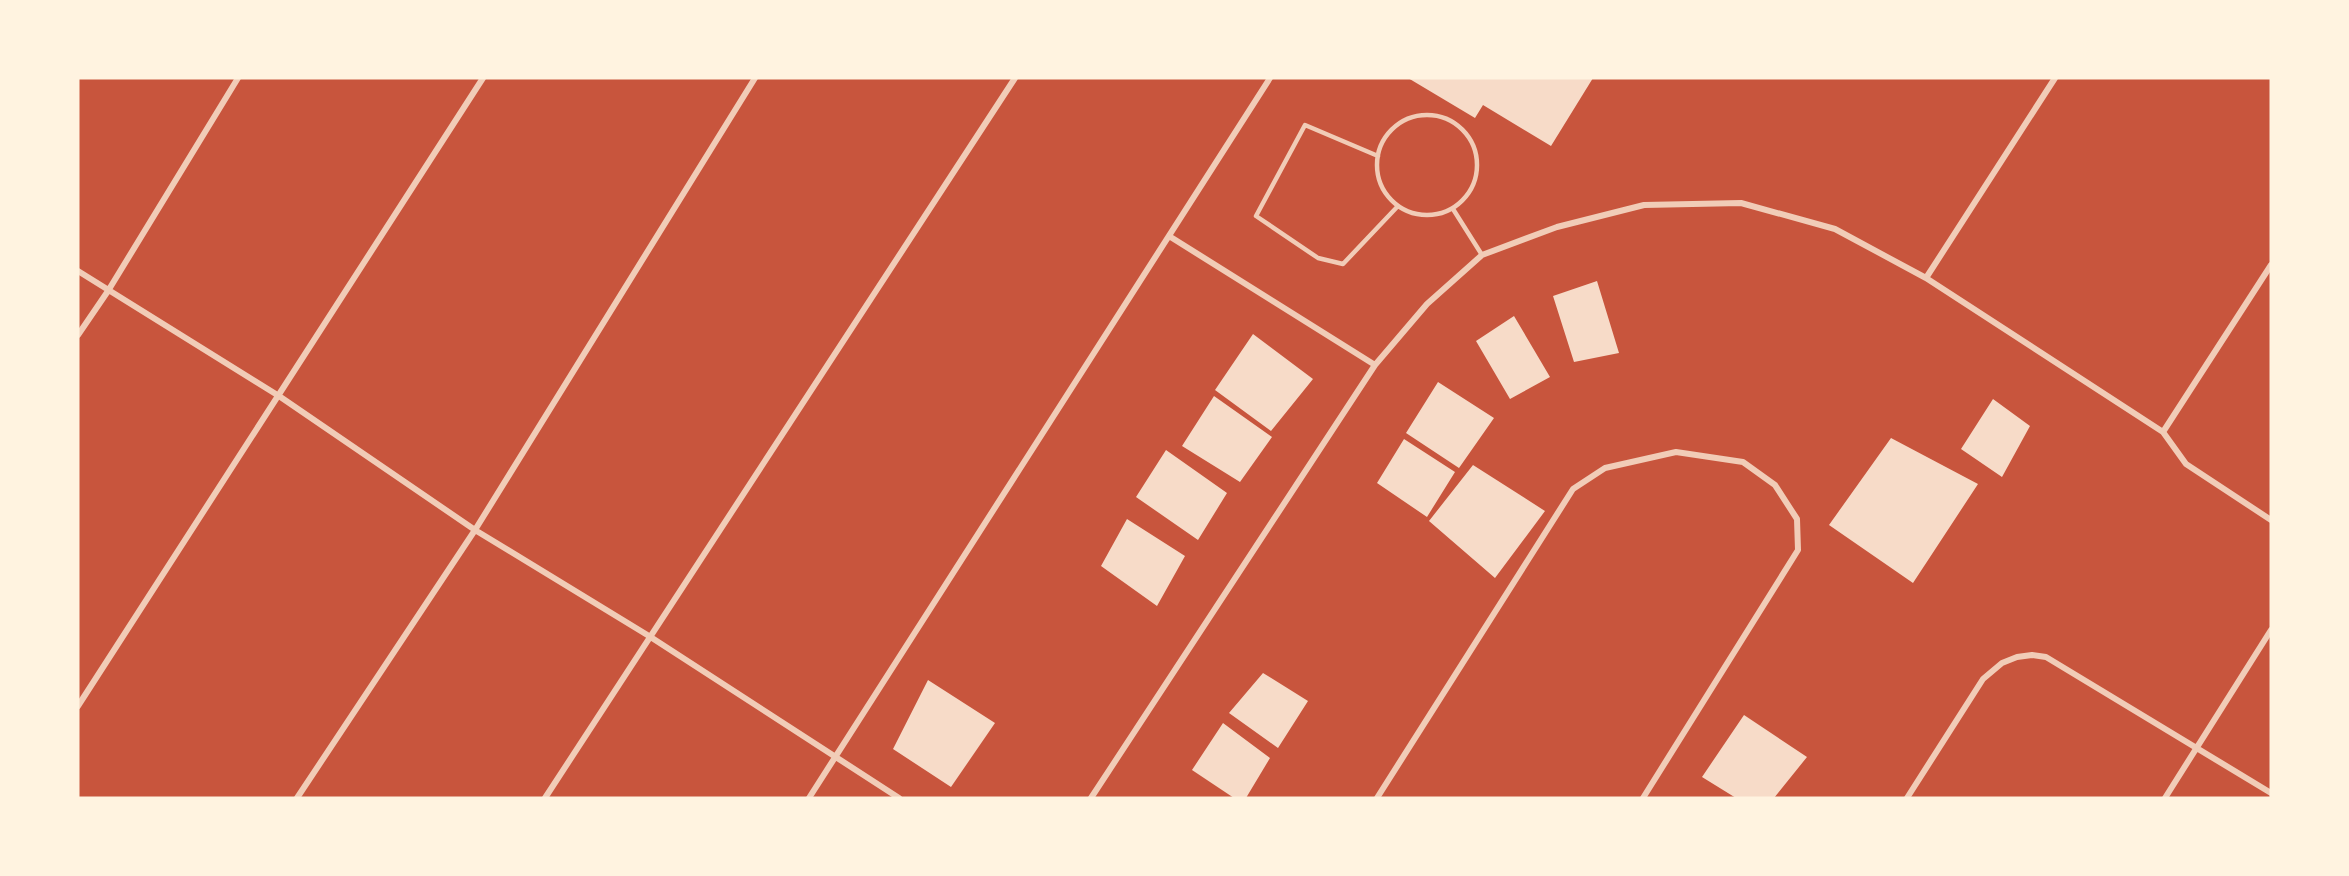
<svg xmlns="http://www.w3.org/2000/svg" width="2349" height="876" font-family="Poppins,sans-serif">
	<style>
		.building { fill: #f7dbc8 }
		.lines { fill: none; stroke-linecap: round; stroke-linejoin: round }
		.service { stroke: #f1ccb7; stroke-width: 4.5 }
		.minor { stroke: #f1ccb7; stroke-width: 6 }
	</style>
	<rect width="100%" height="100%" fill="#c8553d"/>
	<path class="building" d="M 1408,78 L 1593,78 L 1551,146 L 1483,105 L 1475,118 Z
		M 1597,281 L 1619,353 L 1574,362 L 1553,296 Z
		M 1514,316 L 1550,377 L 1510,399 L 1476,341 Z
		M 1253,334 L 1313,379 L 1271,431 L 1215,390 Z
		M 1438,382 L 1494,418 L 1459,468 L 1406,433 Z
		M 1214,396 L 1272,437 L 1240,482 L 1182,446 Z
		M 1993,399 L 2030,426 L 2002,477 L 1961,449 Z
		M 1891,438 L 1978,484 L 1913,583 L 1829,525 Z
		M 1404,439 L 1455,472 L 1427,517 L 1377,483 Z
		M 1166,450 L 1227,493 L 1198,540 L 1136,497 Z
		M 1473,465 L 1545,511 L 1495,578 L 1429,521 Z
		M 1127,519 L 1185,556 L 1157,606 L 1101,566 Z
		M 1263,673 L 1308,701 L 1278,748 L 1229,713 Z
		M 928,680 L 995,723 L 951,787 L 893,749 Z
		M 1744,715 L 1807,757 L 1774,798 L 1736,798 L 1702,777 Z
		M 1223,723 L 1270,758 L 1246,798 L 1234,798 L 1192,770 Z"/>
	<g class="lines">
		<path class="service" d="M1377 165a50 50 0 1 1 100 0a50 50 0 1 1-100 0Z
			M 1378,156 L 1305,125 L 1256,216 L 1318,258 L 1343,264 L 1398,206
			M 1453,209 L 1482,255"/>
		<path class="minor" d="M 1169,236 L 1375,365
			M 78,271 L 279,396 L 475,530 L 649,636 L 899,798
			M 1926,278 L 2055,78
			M 78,335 L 108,291 L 238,78
			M 2163,432 L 2271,265
			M 78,706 L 483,78
			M 297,798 L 475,530 L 755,78
			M 545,798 L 1015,78
			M 809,798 L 1270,78
			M 1091,798 L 1375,365 L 1427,304 L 1482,255 L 1557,227 L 1644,205 L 1741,203 L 1835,229 L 1926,278 L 2163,432 L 2186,464 L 2271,520
			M 1377,798 L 1573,489 L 1605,468 L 1676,452 L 1743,462 L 1775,485 L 1797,519 L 1798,550 L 1643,798
			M 1907,798 L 1983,679 L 2002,663 L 2017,657 L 2032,655 L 2046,657 L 2271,793
			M 2165,798 L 2271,630"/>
	</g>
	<rect width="2349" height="876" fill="none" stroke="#fff3e0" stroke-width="159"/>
</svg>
